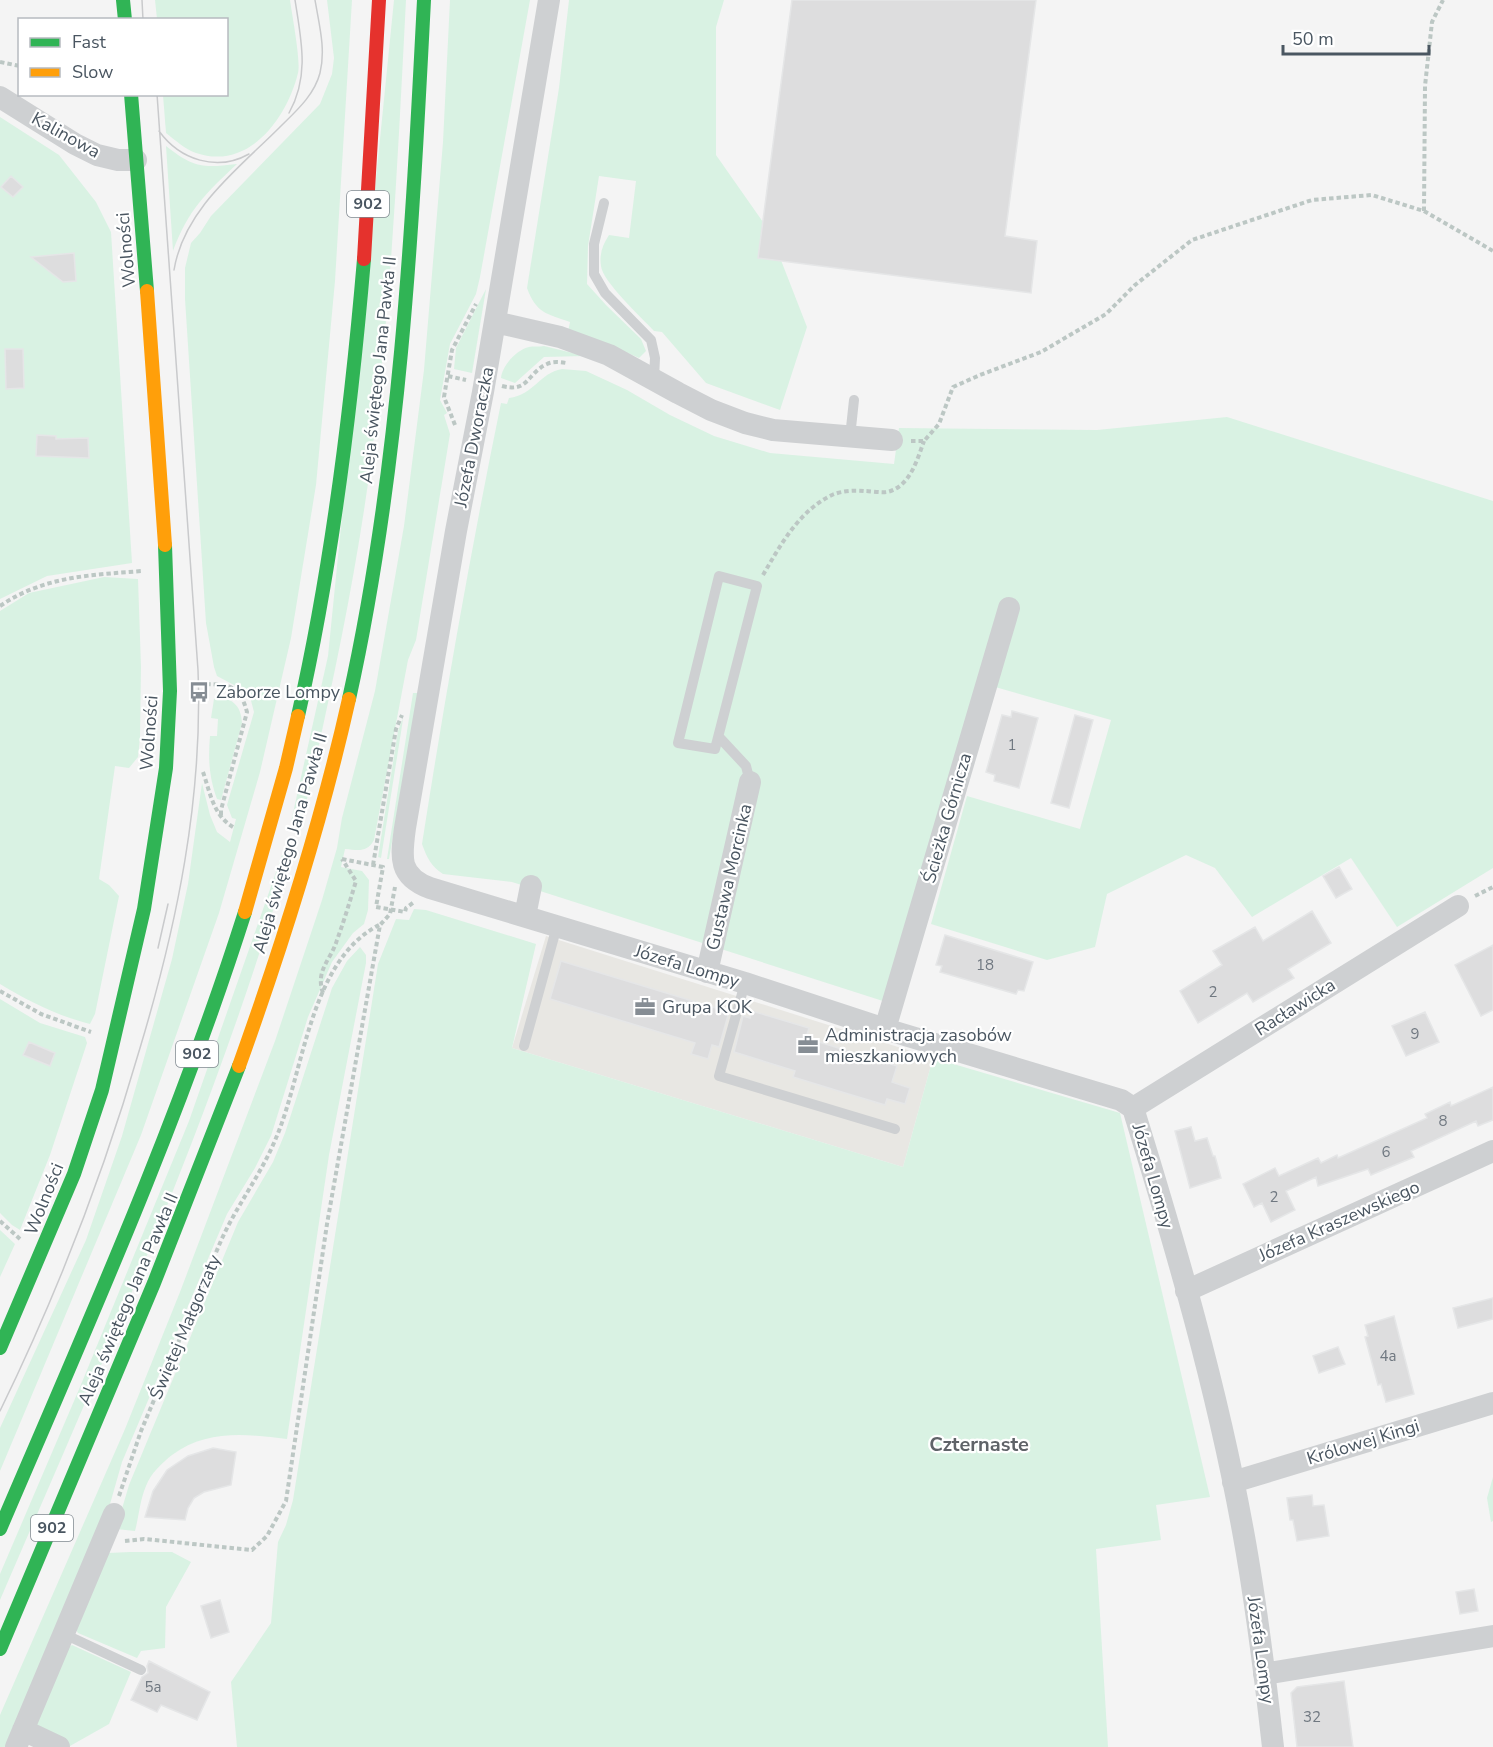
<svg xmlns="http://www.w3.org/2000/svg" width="1493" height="1747" font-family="'Nunito Sans',sans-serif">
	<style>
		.commercial { fill: #e8e7e3 }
		.green { fill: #d9f2e3 }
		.building { fill: #ddddde; stroke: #e5e6e7; stroke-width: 1.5 }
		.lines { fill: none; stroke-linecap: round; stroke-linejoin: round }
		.path { stroke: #bcc7c4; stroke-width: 4; stroke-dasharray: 4.5 3; stroke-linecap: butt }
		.lane { stroke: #ced0d2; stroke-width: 10 }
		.street { stroke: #ced0d2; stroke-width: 22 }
		.fast { stroke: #30b455; stroke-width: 14 }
		.slow { stroke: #ff9f0a; stroke-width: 14 }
		.jam { stroke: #e5322d; stroke-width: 14 }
		.tram { stroke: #c9cacc; stroke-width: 1.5 }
		.labels { text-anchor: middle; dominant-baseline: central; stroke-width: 4.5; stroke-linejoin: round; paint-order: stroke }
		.number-label { font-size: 15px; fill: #707881 }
		.shield { fill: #fff; stroke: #808990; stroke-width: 1.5 }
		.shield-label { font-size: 16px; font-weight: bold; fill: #4a5661 }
		.street-label { font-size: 18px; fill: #4a5661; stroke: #fff }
		.poi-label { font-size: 18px; fill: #4a5661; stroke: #fff; text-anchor: start }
		.neighbourhood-label { font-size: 20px; font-weight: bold; fill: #5f6368; stroke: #fff }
	</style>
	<rect width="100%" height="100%" fill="#f4f4f4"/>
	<path class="commercial" d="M 546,936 L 933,1058 L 903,1167 L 512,1048 Z"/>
	<path class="green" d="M 155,0 L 290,0 C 292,15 301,61 298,73 C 287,118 249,171 196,153 C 186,150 175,140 166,133 L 163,95 L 226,94 L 226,20 L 157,19 Z
		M 327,0 L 352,0 L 335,281 L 316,485 L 291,638 L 260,772 L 219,913 L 141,1135 L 0,1471 L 0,1428 L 86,1240 L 122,1136 L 172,959 L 188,884 L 202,783 L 210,815 L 217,832 L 230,842 L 236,819 L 232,818 L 227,805 L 254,712 L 249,693 L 217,676 L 214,667 L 206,623 L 185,299 L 185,268 L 191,243 L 200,233 L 211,216 L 320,104 L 332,74 L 334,58 Z
		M 394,0 L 406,0 C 398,154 391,308 371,461 C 355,584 328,705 301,826 L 291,822 L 328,656 Z
		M 450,0 L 530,0 L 480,277 L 476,294 L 450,344 L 440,400 L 447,413 L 444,415 L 450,434 L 416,640 L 408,660 L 374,840 C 367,853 358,850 345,849 L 341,867 L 362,871 L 369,880 L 368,910 L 364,924 L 353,933 L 332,962 L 308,1017 L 271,1136 L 255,1168 L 227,1214 L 122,1462 L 108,1511 L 8,1747 L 0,1747 L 0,1715 L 125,1429 L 180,1292 L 275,1041 L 322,900 L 337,848 L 342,818 L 375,691 L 404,526 L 424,370 L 443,142 Z
		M 569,0 L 724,0 L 716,27 L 716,155 L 770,232 L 807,327 L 780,410 L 706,383 L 662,332 L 654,331 C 642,318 602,281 601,266 C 599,254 603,244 609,235 L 629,238 L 636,181 L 599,176 L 588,246 L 587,284 L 606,305 L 641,339 L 646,351 L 639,358 L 601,341 L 568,332 L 570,322 C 547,314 536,313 527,288 L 559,88 Z
		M 0,117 L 59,155 L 96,202 L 111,232 L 132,563 L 47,576 L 0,599 Z
		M 166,146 C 194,168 202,168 237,164 C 206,193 188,210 173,251 Z
		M 486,289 L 472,373 L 454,369 L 456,348 Z
		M 544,346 L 585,356 L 544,357 L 515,383 L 501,378 C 502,366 516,350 529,347 C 533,346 539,347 544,346 Z
		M 562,369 L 586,371 L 627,390 L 670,415 L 714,436 L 770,453 L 894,464 L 899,428 L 1097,430 L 1227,417 L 1493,501 L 1493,868 L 1397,927 L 1351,858 L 1252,917 L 1215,868 L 1186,855 L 1107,894 L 1095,947 L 1047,960 L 931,924 L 967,796 L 1080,829 L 1111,720 L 981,683 L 886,1002 L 512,882 L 443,874 C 431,866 427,858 422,844 C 445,697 471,549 501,403 L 507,404 L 509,398 C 534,395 539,373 562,369 Z
		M 104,577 L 138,579 L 141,667 L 140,738 L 138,757 L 129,768 L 115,766 L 99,879 L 109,885 L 119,896 L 95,1014 L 90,1024 C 58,1016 28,1001 0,984 L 0,611 L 29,593 Z
		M 413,693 L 418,693 L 389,859 L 387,859 Z
		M 218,696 C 234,700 241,706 242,723 L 221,800 L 217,799 C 209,777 208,759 210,736 L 217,736 L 218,719 L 211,718 L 214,699 Z
		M 403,718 L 402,726 L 381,858 L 378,857 L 398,731 Z
		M 282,855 L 289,857 C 215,1113 105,1356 0,1600 L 0,1574 L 80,1387 L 189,1121 Z
		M 414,909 L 426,910 L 536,944 L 512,1048 L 903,1167 L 933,1058 L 1120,1113 L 1210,1497 L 1156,1505 L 1161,1540 L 1096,1549 L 1108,1747 L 237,1747 L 231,1682 L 271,1623 L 278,1542 L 286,1525 L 293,1500 L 378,964 L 396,919 L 409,920 Z
		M 360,947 L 366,955 L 366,963 L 329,1155 L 287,1439 C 247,1434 207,1429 172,1455 C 162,1463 151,1473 146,1486 C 140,1500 139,1516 135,1531 L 116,1529 L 129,1485 L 238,1222 L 273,1162 L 285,1133 L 332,988 L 347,961 Z
		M 0,999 L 40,1023 L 85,1037 L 87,1043 L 50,1155 L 20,1230 L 12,1225 L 0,1213 Z
		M 0,1230 L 15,1244 L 0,1277 Z
		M 1493,1477 L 1493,1521 L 1491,1522 L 1487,1498 Z
		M 130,1552 L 172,1552 L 191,1562 L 166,1607 L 165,1648 L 141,1651 L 137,1658 L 78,1633 L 75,1628 L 108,1553 Z
		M 72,1645 L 131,1672 L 109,1724 L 70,1746 L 34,1724 L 66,1649 Z"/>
	<path class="building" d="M 792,0 L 1036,0 L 1005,236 L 1037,241 L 1031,293 L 758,258 Z
		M 11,176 L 23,187 L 13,197 L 1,187 Z
		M 74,253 L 76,281 L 63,282 L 31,257 Z
		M 5,349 L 23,349 L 24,388 L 6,389 Z
		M 37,435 L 56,436 L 56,439 L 88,438 L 89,458 L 36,456 Z
		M 1012,711 L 1038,718 L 1019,788 L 994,781 L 995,775 L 986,772 L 1002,715 L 1011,717 Z
		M 1075,715 L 1093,720 L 1069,808 L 1051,803 Z
		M 1339,867 L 1352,889 L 1336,898 L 1323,876 Z
		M 1312,911 L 1331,943 L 1288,969 L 1294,978 L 1287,982 L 1253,1002 L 1247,993 L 1198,1023 L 1180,991 L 1222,965 L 1213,951 L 1255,927 L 1263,941 Z
		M 945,935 L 1033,962 L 1024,991 L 1018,990 L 1016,994 L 940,972 L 942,966 L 936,965 Z
		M 1493,945 L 1493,1010 L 1481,1016 L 1455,965 Z
		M 561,961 L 729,1012 L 719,1047 L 712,1045 L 708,1059 L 691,1054 L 695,1043 L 550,999 Z
		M 752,1011 L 809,1028 L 806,1038 L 897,1066 L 892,1082 L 910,1088 L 905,1104 L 887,1099 L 885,1105 L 845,1093 L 793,1077 L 795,1071 L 734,1052 L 743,1016 L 750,1018 Z
		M 1425,1012 L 1439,1042 L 1406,1056 L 1392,1026 Z
		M 29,1042 L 55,1053 L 50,1066 L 23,1055 Z
		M 1493,1087 L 1493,1120 L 1478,1126 L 1476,1121 L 1411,1151 L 1414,1157 L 1371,1175 L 1368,1169 L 1318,1186 L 1316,1177 L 1286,1191 L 1295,1210 L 1271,1222 L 1262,1203 L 1254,1207 L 1243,1184 L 1275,1168 L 1279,1176 L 1318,1158 L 1321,1163 L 1337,1155 L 1338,1158 L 1427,1118 L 1425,1114 L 1450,1102 L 1451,1106 Z
		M 1191,1127 L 1195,1141 L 1207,1138 L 1213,1156 L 1215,1156 L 1221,1178 L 1190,1188 L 1175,1131 Z
		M 1493,1298 L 1493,1319 L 1458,1328 L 1453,1308 Z
		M 1394,1316 L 1414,1394 L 1386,1402 L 1381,1384 L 1378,1385 L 1365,1337 L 1368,1336 L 1365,1325 Z
		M 1338,1347 L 1345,1364 L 1319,1373 L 1313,1356 Z
		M 213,1448 L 236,1452 L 231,1485 L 204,1492 L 194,1498 L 188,1508 L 185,1520 L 145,1517 L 153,1491 L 167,1470 L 188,1456 Z
		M 1312,1495 L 1313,1506 L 1324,1505 L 1329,1536 L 1297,1541 L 1293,1520 L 1290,1520 L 1287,1498 Z
		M 1474,1589 L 1478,1611 L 1460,1614 L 1456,1592 Z
		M 220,1600 L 229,1632 L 211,1638 L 201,1606 Z
		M 149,1661 L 210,1692 L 197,1720 L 161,1705 L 157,1712 L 131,1700 L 142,1677 L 148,1673 L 147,1666 Z
		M 1344,1681 L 1353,1747 L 1297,1747 L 1291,1693 L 1297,1687 Z"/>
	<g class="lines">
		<path class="path" d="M 0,62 L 20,66
			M 1424,211 L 1425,86 L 1432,22 L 1443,0
			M 448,376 L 466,380
			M 502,386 C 529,393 527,373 547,364 C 553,361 560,362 566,363
			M 455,425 L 444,397 L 452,350 L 476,304
			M 911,441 L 924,441 L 939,424 L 953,387 L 980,375 L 1041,352 L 1106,314 L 1135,285 L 1192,240 L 1312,200 L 1372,195 L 1424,211 L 1493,251
			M 763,575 C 781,544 799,511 832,495 C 841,491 854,490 864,491 C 871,491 881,493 887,492 C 910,487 917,460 924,441
			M 0,606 C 44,576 91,575 142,571
			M 206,684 C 231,685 240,686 247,712 L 221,810 L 221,817
			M 203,772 C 210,792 213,815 233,827
			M 342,859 L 383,867 L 376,907 L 405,912 L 406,908 L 414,902
			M 373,865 L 396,729 L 402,715
			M 1475,896 L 1493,887
			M 0,991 L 41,1014 L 91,1032
			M 323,993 C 315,970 331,960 337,940 C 344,921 350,901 356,881 L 342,859
			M 0,1221 L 20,1239
			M 119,1496 L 141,1431 L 220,1243 C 236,1206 261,1175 276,1138 C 304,1073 309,961 379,925
			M 125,1541 L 144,1539 L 252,1550 L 267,1536 L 286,1501 L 327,1224 L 380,925 L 390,914 L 395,887"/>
		<path class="lane" d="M 604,203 L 594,244 L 594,274 L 605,293 L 651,340 L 655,358 L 654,378
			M 850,437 L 854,400
			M 719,576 L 757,586 L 715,749 L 678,743 Z
			M 719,737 L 746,766 L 750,782
			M 745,983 L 719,1076 L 895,1129
			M 524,1046 L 557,926
			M 64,1634 L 141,1670"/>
		<path class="street" d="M 549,0 L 483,392 L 456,531 L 405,828 C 401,857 398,876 430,888 L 745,983 L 885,1029 L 1121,1100 L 1133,1108 C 1176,1247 1217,1388 1243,1531 C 1256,1602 1265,1675 1273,1747
			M 0,97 L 75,144 L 97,155 L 118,160 L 136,160
			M 495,322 L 560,337 L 609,355 L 678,393 L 711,410 L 745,423 L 773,430 L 892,440
			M 525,916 L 531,886
			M 707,972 L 750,782
			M 885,1029 L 1009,608
			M 1133,1108 L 1458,906
			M 1186,1291 L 1493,1151
			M 1233,1482 L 1493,1403
			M 1264,1674 L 1493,1636
			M 23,1730 L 59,1747
			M 16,1747 L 114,1514"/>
		<path class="fast" d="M 123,0 L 125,20
			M 131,94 L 147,291
			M 349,699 C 400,469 412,234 424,0
			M 298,716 C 332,566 351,413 364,259
			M 0,1348 L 74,1174 L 102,1090 L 144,909 L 166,768 L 170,691 L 165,545
			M 0,1529 C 87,1326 178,1123 245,912
			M 0,1649 L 154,1283 L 239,1066"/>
		<path class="slow" d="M 147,291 L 165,545
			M 245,912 L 286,768 L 298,716
			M 239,1066 C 282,946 321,824 349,699"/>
		<path class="jam" d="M 364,259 L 379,0"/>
		<path class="tram" d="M 142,0 L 143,20
			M 289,113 C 310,76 301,39 295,0
			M 159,131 C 180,160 217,172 249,154
			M 174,270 C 184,209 238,169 279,128 C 295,112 314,96 320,73 C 326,49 319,24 315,0
			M 158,948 L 168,904
			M 0,1411 C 57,1294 104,1173 140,1048 C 177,925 203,799 198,670 L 157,94"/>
	</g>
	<defs>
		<g id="bus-bare" transform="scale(1.62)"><path d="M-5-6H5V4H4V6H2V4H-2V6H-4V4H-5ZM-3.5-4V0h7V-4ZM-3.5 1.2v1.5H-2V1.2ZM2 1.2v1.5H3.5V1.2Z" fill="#868d94" stroke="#fff" stroke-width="2.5" paint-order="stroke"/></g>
		<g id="office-bare" transform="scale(1.62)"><path d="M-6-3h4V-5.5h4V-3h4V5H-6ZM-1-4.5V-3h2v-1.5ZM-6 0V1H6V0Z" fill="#868d94" stroke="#fff" stroke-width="2.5" paint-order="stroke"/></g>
	</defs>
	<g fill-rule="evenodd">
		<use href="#bus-bare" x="199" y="692"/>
		<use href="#office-bare" x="645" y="1007"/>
		<use href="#office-bare" x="808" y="1045"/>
	</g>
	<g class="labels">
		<g class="number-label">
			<text x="1012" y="745">1</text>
			<text x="985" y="965">18</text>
			<text x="1213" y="992">2</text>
			<text x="1415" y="1034">9</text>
			<text x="1443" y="1121">8</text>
			<text x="1386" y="1152">6</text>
			<text x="1274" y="1197">2</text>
			<text x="1388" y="1356">4a</text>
			<text x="153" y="1687">5a</text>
			<text x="1312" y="1717">32</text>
		</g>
		<g class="shield">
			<rect x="347" y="191" width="42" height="26" rx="4.5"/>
			<rect x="176" y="1041" width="42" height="26" rx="4.5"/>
			<rect x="31" y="1515" width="42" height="26" rx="4.5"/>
		</g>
		<g class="shield-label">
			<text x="368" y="204">902</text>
			<text x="197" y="1054">902</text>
			<text x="52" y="1528">902</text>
		</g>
		<g class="street-label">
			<text transform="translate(66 135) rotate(29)">Kalinowa</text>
			<text transform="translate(126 250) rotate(-95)">Wolności</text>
			<text transform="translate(378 370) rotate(-84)">Aleja świętego Jana Pawła II</text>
			<text transform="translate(474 437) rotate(-79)">Józefa Dworaczka</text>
			<text transform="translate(149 733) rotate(-86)">Wolności</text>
			<text transform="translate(947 818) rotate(-74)">Ścieżka Górnicza</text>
			<text transform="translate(290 843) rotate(-74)">Aleja świętego Jana Pawła II</text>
			<text transform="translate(729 877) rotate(-77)">Gustawa Morcinka</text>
			<text transform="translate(687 966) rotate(17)">Józefa Lompy</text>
			<text transform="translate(1295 1007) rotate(-32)">Racławicka</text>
			<text transform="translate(1153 1176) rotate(74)">Józefa Lompy</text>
			<text transform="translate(44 1199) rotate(-68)">Wolności</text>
			<text transform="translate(1339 1221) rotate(-24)">Józefa Kraszewskiego</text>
			<text transform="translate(128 1299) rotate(-67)">Aleja świętego Jana Pawła II</text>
			<text transform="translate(185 1327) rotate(-67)">Świętej Małgorzaty</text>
			<text transform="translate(1363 1442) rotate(-17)">Królowej Kingi</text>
			<text transform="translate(1261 1650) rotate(82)">Józefa Lompy</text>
		</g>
		<g class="poi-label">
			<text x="216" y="692">Zaborze Lompy</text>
			<text x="662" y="1007">Grupa KOK</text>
			<text x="825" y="1035">Administracja zasobów<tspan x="825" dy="21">mieszkaniowych</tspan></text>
		</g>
		<g class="neighbourhood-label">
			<text x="979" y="1444">Czternaste</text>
		</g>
	</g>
	<rect x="18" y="18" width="210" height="78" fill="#ffffff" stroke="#b7bbc0" stroke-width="1.5"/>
	<rect x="30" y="38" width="30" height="9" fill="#30b455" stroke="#b7bbc0" stroke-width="1.5"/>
	<text x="72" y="48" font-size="18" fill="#4a5661">Fast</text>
	<rect x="30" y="68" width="30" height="9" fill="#ff9f0a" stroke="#b7bbc0" stroke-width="1.5"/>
	<text x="72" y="78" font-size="18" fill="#4a5661">Slow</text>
	<path d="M1283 45v9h146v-9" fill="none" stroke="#4a5661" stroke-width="3"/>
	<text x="1292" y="45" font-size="18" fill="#4a5661" stroke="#ffffff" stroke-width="4.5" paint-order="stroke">50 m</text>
</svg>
